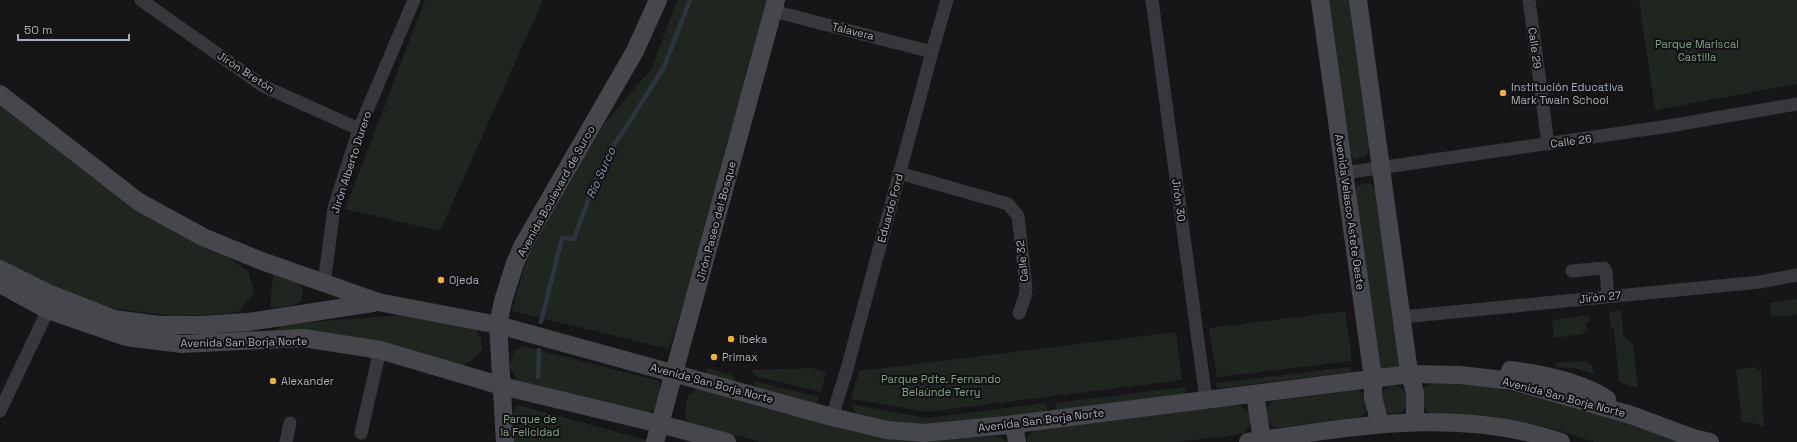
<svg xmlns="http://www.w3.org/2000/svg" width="1797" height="442" font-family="'Space Grotesk',sans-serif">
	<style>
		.green { fill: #1e261f }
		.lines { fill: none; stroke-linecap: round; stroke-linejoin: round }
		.stream { stroke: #2c353c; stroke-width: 4.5 }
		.street { stroke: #37383d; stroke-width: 13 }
		.secondary { stroke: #45474d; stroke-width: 18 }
		.poi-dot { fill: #f2b134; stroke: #111113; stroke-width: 1.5 }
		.labels { text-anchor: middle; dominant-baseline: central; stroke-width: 4; stroke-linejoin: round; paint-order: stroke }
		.street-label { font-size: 11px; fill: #a8adb8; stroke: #111113 }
		.park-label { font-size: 11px; fill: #7fa381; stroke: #111113 }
		.poi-label { font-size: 11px; fill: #a8adb8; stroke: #111113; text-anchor: start }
		.water-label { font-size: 12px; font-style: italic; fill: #7f9bb3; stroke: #111113 }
	</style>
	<rect width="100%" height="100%" fill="#161618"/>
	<path class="green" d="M 425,0 L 543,0 L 440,231 L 345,209 Z
		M 677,0 L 771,0 L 696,265 L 669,349 L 512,311 L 528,253 L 598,131 L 652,68 Z
		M 1328,0 L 1351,0 L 1370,148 L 1365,157 L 1355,159 L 1349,152 Z
		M 1639,0 L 1797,0 L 1797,84 L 1655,110 Z
		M 0,106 L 110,189 L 216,249 L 248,271 L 254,292 L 240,311 L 224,314 L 172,316 L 118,309 L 67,296 L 0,262 Z
		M 1369,183 L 1377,190 L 1401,362 L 1399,367 L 1382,369 L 1378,365 L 1354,193 L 1358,185 Z
		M 273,275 L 298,283 L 303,291 L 301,301 L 292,306 L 270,307 Z
		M 1797,299 L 1797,315 L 1771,317 L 1770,303 Z
		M 1621,310 L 1623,335 L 1633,344 L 1638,388 L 1619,382 L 1614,328 L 1611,328 L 1609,312 Z
		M 1345,311 L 1352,361 L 1217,377 L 1209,328 Z
		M 403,315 L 476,330 L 481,339 L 482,350 L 473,360 L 460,366 L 331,333 L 272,333 L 283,324 Z
		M 1589,315 L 1590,322 L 1586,323 L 1586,330 L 1583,331 L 1583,334 L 1554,338 L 1552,320 Z
		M 1176,332 L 1182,380 L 927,412 L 851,399 L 859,371 Z
		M 522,346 L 657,380 L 661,389 L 656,408 L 650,412 L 518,381 L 509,367 L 514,351 Z
		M 1587,361 L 1588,365 L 1592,364 L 1593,374 L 1574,368 L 1557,367 L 1556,363 Z
		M 1350,367 L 1351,372 L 1221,388 L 1216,387 L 1215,383 Z
		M 1757,367 L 1758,370 L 1761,370 L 1764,426 L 1742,421 L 1736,369 Z
		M 707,368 L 731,375 L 735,379 L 734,382 L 706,374 Z
		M 812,368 L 826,372 L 821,392 L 755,376 L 750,370 Z
		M 754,381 L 819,397 L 816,403 L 756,387 Z
		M 1433,382 L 1470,384 L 1549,398 L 1694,442 L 1594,442 L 1547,427 L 1512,420 L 1430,414 L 1421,404 L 1422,390 Z
		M1380 400a14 14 0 1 1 28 0a14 14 0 1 1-28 0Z
		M 1185,387 L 1186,396 L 1056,411 L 1055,403 Z
		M 697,389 L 859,433 L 949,439 L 998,436 L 1007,442 L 761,442 L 687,423 L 685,412 L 688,395 Z
		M 1357,390 L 1366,395 L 1368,409 L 1361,417 L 1274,428 L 1266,419 L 1266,408 L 1272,401 Z
		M 1046,403 L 1048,414 L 927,428 L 857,415 L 851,404 L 928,418 Z
		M 518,405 L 654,442 L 514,442 L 513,412 Z
		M 1238,405 L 1250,411 L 1251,424 L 1244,434 L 1176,442 L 1027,442 L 1027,438 L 1034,429 Z"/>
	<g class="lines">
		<path class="stream" d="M 541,322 L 562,238 L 574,239 L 590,195 L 607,155 L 630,121 L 664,67 L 690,0
			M 538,377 L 539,350"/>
		<path class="street" d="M 141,0 L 263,86 L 359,129
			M 1152,0 L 1206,400
			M 1529,0 L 1548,144
			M 773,11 L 932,52
			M 899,173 L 1008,204 L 1018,216 L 1026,288 L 1025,296 L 1019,313
			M 1344,173 L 1669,126 L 1797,104
			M 1572,271 L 1604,268 L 1606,272 L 1608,296
			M 324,284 L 334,208 L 359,129 L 414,0
			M 1402,317 L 1760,282 L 1797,275
			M 0,411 L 48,310
			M 832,417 L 847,369 L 932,52 L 947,0
			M 361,433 L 380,350
			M 286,442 L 290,423"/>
		<path class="secondary" d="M 1320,0 L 1373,378 L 1373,397 L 1380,424
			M 1358,0 L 1408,365 L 1415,393 L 1415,421
			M 0,94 L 139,202 L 203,237 L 259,260 L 378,302 L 498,325 L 832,417 L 887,430 L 924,433 L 1007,425 L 1410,374 L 1460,375 L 1512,381 L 1631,415 L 1693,438 L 1710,442
			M 0,269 L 50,294 L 114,319 L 159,325 L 202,325 L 248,322 L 373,303
			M 0,284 L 48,310 L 126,337 L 182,344 L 303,338 L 380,350 L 502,386 L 660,424 L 727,442
			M 1510,370 C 1542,374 1579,381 1607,399
			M 1255,394 L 1262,440
			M 1014,425 L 1017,442
			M 505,442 L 498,325 L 503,301 L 515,263 L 523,245 L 635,51 L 658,0
			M 655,442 L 776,0
			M 1248,442 C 1352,427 1459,406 1561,442"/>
	</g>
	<g class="poi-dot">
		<circle cx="1503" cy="93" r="4"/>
		<circle cx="441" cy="280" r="4"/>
		<circle cx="731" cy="339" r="4"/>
		<circle cx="714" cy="357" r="4"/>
		<circle cx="273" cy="381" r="4"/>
	</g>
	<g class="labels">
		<g class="street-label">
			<text transform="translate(853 31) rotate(14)">Talavera</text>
			<text transform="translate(1535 48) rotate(82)">Calle 29</text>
			<text transform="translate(246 72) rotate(33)">Jirón Bretón</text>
			<text transform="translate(1571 141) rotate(-8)">Calle 26</text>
			<text transform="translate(351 162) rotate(-72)">Jirón Alberto Durero</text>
			<text transform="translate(556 191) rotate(-61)">Avenida Boulevard de Surco</text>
			<text transform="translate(1179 200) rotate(82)">Jirón 30</text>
			<text transform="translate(890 208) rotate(-75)">Eduardo Ford</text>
			<text transform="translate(1350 212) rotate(82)">Avenida Velasco Astete Oeste</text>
			<text transform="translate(716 221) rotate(-75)">Jirón Paseo del Bosque</text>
			<text transform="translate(1022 261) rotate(-96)">Calle 32</text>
			<text transform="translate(1600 297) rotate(-6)">Jirón 27</text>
			<text transform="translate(244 342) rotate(-1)">Avenida San Borja Norte</text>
			<text transform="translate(712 383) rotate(15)">Avenida San Borja Norte</text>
			<text transform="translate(1564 397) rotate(15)">Avenida San Borja Norte</text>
			<text transform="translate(1041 420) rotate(-7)">Avenida San Borja Norte</text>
		</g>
		<g class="park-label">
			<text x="1697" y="44">Parque Mariscal<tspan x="1697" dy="13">Castilla</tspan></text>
			<text x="941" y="379">Parque Pdte. Fernando<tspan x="941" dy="13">Belaúnde Terry</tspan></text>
			<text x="530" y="419">Parque de<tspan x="530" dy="13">la Felicidad</tspan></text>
		</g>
		<g class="poi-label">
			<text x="1511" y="87">Institución Educativa<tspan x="1511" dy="13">Mark Twain School</tspan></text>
			<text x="449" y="280">Ojeda</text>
			<text x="739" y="339">Ibeka</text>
			<text x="722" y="357">Primax</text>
			<text x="281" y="381">Alexander</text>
		</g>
		<g class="water-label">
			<text transform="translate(601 173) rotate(-66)">Río Surco</text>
		</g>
	</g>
	<path d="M18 34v6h111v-6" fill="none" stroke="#a8adb8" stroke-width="2"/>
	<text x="24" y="34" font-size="12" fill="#a8adb8" stroke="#111113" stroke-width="3" paint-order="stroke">50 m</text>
</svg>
